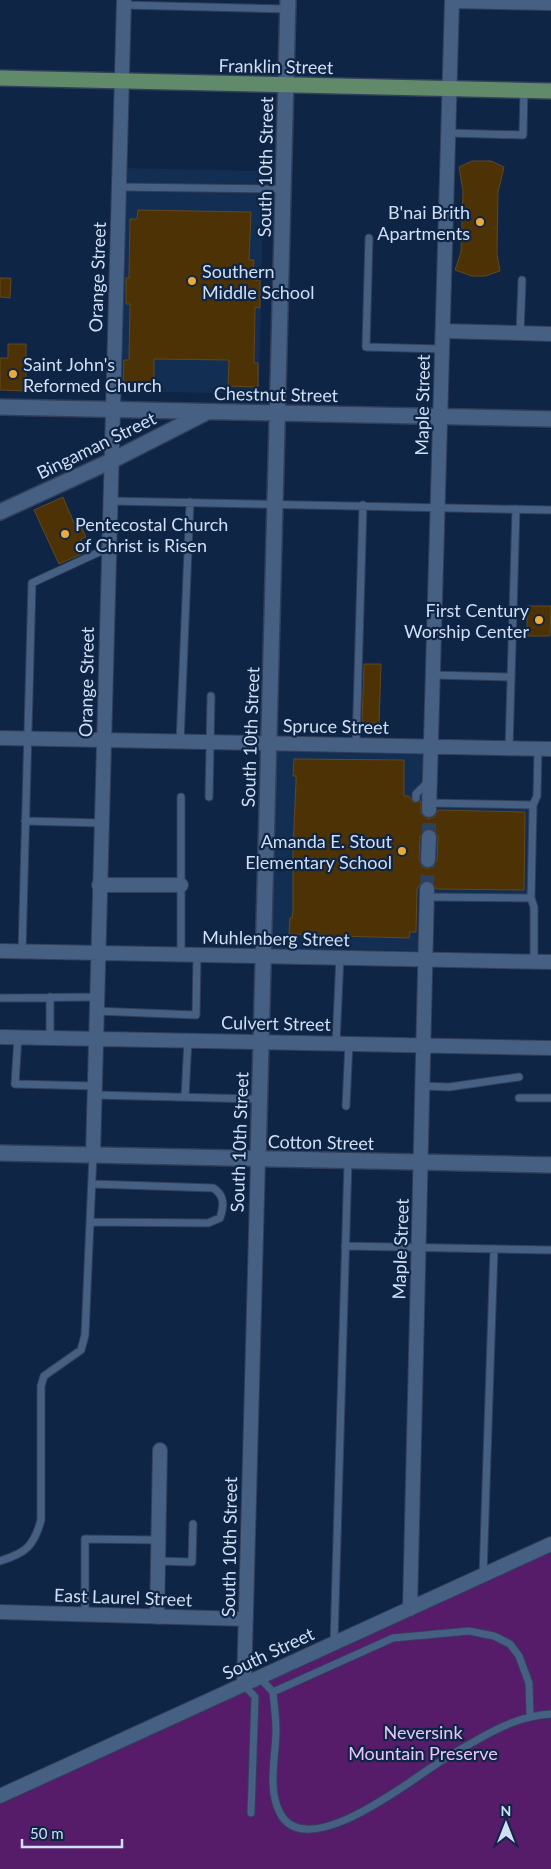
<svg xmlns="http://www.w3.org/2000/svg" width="551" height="1869" font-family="Lato,sans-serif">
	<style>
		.built { fill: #122e53 }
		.green { fill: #561c6a }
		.building { fill: #4c3205; stroke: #624820; fill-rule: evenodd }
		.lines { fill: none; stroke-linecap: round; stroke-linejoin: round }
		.street-tunnel { stroke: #2b415f; stroke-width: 14; stroke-dasharray: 14 7; stroke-linecap: butt }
		.lane-casing { stroke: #323f5a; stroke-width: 9 }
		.street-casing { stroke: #323f5a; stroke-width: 16 }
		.secondary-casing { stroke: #323f5a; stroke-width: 18 }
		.primary-casing { stroke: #323f5a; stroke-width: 18 }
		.lane { stroke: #466083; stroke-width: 7 }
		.street { stroke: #466083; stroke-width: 14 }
		.secondary { stroke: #466083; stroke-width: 15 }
		.primary { stroke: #608a69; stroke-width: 15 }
		.poi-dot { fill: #eba93a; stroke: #0e2545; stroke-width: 2 }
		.labels { text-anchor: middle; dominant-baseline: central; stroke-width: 4.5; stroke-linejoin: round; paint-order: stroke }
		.street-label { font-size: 18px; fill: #d0dff4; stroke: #0e2545 }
		.poi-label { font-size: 18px; fill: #d0dff4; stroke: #0e2545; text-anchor: end }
		.park-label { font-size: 18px; fill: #e9c4f7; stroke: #0e2545 }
	</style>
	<rect width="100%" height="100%" fill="#0e2545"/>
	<path class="built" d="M 125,168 L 264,171 L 259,394 L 120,391 Z
		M 276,744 L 427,747 L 426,807 L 530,809 L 528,896 L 422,894 L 421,951 L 272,949 Z"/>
	<path class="green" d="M 551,1544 L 551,1869 L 0,1869 L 0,1796 Z"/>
	<path class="building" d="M 472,161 L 491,161 L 504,167 L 498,192 L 497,254 L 500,271 L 485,276 L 472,276 L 455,270 L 461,252 L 463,191 L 459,167 Z
		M 138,210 L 251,212 L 249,260 L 254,260 L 253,280 L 260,280 L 260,308 L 255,307 L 254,363 L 258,363 L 258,387 L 228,386 L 229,360 L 154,359 L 154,385 L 123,385 L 124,360 L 129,360 L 130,304 L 126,304 L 126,278 L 129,278 L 130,219 L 137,219 Z
		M 0,278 L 11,278 L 10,298 L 0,297 Z
		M 8,344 L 26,344 L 26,391 L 0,390 L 0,358 L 8,358 Z
		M 63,497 L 77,530 L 82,528 L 86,537 L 81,539 L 86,552 L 59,564 L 34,510 Z
		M 527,606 L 551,606 L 550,636 L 527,636 Z
		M 364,664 L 381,664 L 379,723 L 362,723 Z
		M 294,759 L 404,760 L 404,796 L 409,796 L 414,803 L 421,801 L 421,814 L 428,819 L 434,817 L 438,810 L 525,812 L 524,890 L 436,889 L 432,882 L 427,880 L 422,882 L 417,889 L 416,932 L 410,932 L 409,938 L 340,936 L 338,938 L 327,937 L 326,935 L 289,934 L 290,918 L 292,918 L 293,911 L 293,848 L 296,782 L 296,776 L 293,776 ZM 430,828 L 434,830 L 438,837 L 437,860 L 432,867 L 427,869 L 423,867 L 419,860 L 420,837 L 425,830 Z"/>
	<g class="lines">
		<path class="street-tunnel" d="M 429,837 L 429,810
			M 427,889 L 428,860"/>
		<g class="lane-casing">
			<path id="lane" d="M 123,5 L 288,9
				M 448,133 L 523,135 L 524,90
				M 118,187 L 283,189
				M 369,238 L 366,347 L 442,349
				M 520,333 L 522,280
				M 109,501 L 551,510
				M 433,675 L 511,677
				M 180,742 L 190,502
				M 356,746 L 363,505
				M 509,748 L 516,509
				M 209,797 L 211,696
				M 416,798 L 416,794 L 428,782
				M 430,803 L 533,805
				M 25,821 L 101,823
				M 427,897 L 531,898
				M 22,952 L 32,583 L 108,548
				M 181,955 L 181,797
				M 534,962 L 534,907 L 531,898 L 533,805 L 537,796 L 538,749
				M 0,998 L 97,997
				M 96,1011 L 196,1015 L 197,955
				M 18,1037 L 15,1084 L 95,1086
				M 50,1037 L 50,997
				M 336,1043 L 340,957
				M 423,1086 L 449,1087 L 519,1077
				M 95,1095 L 259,1099
				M 185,1097 L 188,1040
				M 519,1098 L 551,1098
				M 346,1106 L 349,1043
				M 90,1222 L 208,1223 L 220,1218 C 224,1206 225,1195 213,1188 L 92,1184
				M 345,1246 L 551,1250
				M 0,1561 C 26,1553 34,1546 41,1520 L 41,1386 L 44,1376 L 81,1350 L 85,1335 L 93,1155
				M 157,1561 L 192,1562 L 193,1524
				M 483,1575 L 494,1249
				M 85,1614 L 85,1539 L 157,1540
				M 334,1643 L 348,1161
				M 260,1678 L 273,1692 L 393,1638 L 469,1631 L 494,1636 L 510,1644 L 519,1656 L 529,1683 L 530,1715
				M 244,1685 L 255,1697 L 251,1813
				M 273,1692 C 274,1705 276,1717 276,1730 C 276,1755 267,1789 280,1813 C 306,1863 407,1783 435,1765 C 448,1756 463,1748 477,1740 C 501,1726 523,1716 551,1714"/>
		</g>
		<g class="street-casing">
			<path id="street" d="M 452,1 L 551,3
				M 443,331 L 551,334
				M 0,738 L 551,749
				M 429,810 L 452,0
				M 428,860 L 429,837
				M 99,885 L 181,885
				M 0,951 L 551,962
				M 0,1037 L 551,1048
				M 93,1155 L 124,0
				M 410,1609 L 427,889
				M 0,1612 L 246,1619
				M 157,1617 L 160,1450
				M 244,1685 L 258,1159
				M 0,1796 L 551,1544"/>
		</g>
		<g class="secondary-casing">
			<path id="secondary" d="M 0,407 L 551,419
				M 0,512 L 111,461 L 207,412
				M 0,1153 L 551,1165
				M 258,1159 L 288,0"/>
		</g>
		<g class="primary-casing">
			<path id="primary" d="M 0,78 L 551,91"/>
		</g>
		<use href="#lane" class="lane"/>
		<use href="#street" class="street"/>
		<use href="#secondary" class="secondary"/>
		<use href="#primary" class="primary"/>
	</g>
	<g class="poi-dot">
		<circle cx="480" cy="222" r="5"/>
		<circle cx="192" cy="281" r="5"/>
		<circle cx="13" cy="374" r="5"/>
		<circle cx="65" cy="534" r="5"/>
		<circle cx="539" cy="620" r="5"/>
		<circle cx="402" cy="851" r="5"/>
	</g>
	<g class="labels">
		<g class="street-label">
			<text transform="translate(276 66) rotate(1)">Franklin Street</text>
			<text transform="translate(265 167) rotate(-89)">South 10th Street</text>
			<text transform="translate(97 277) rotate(-88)">Orange Street</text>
			<text transform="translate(276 394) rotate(1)">Chestnut Street</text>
			<text transform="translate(422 405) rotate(-89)">Maple Street</text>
			<text transform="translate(96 445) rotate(-26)">Bingaman Street</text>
			<text transform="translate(86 682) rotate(-89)">Orange Street</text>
			<text transform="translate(336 726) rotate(1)">Spruce Street</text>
			<text transform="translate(250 737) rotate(-88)">South 10th Street</text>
			<text transform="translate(276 938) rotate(1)">Muhlenberg Street</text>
			<text transform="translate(276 1023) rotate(1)">Culvert Street</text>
			<text transform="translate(239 1142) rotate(-88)">South 10th Street</text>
			<text transform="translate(321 1142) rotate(1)">Cotton Street</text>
			<text transform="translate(400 1249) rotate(-88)">Maple Street</text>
			<text transform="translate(229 1547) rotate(-89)">South 10th Street</text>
			<text transform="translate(123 1597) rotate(2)">East Laurel Street</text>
			<text transform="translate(268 1653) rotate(-25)">South Street</text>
		</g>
		<g class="poi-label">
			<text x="470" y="212">B'nai Brith<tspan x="470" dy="21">Apartments</tspan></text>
			<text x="202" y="271" text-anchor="start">Southern<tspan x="202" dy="21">Middle School</tspan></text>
			<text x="23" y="364" text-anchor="start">Saint John's<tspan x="23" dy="21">Reformed Church</tspan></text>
			<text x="75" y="524" text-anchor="start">Pentecostal Church<tspan x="75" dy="21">of Christ is Risen</tspan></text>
			<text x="529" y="610">First Century<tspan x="529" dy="21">Worship Center</tspan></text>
			<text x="392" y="841">Amanda E. Stout<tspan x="392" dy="21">Elementary School</tspan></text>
		</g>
		<g class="park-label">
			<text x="423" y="1732">Neversink<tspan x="423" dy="21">Mountain Preserve</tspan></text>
		</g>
	</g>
	<g transform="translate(506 1824)" stroke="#0e2545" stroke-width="4" paint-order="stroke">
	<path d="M0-4L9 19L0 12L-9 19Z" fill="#d0dff4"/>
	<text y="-8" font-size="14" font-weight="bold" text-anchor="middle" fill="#d0dff4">N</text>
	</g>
	<path d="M22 1839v8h100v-8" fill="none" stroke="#d0dff4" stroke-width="2.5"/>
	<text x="30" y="1839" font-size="15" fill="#d0dff4" stroke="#0e2545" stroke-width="4" paint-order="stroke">50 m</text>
</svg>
